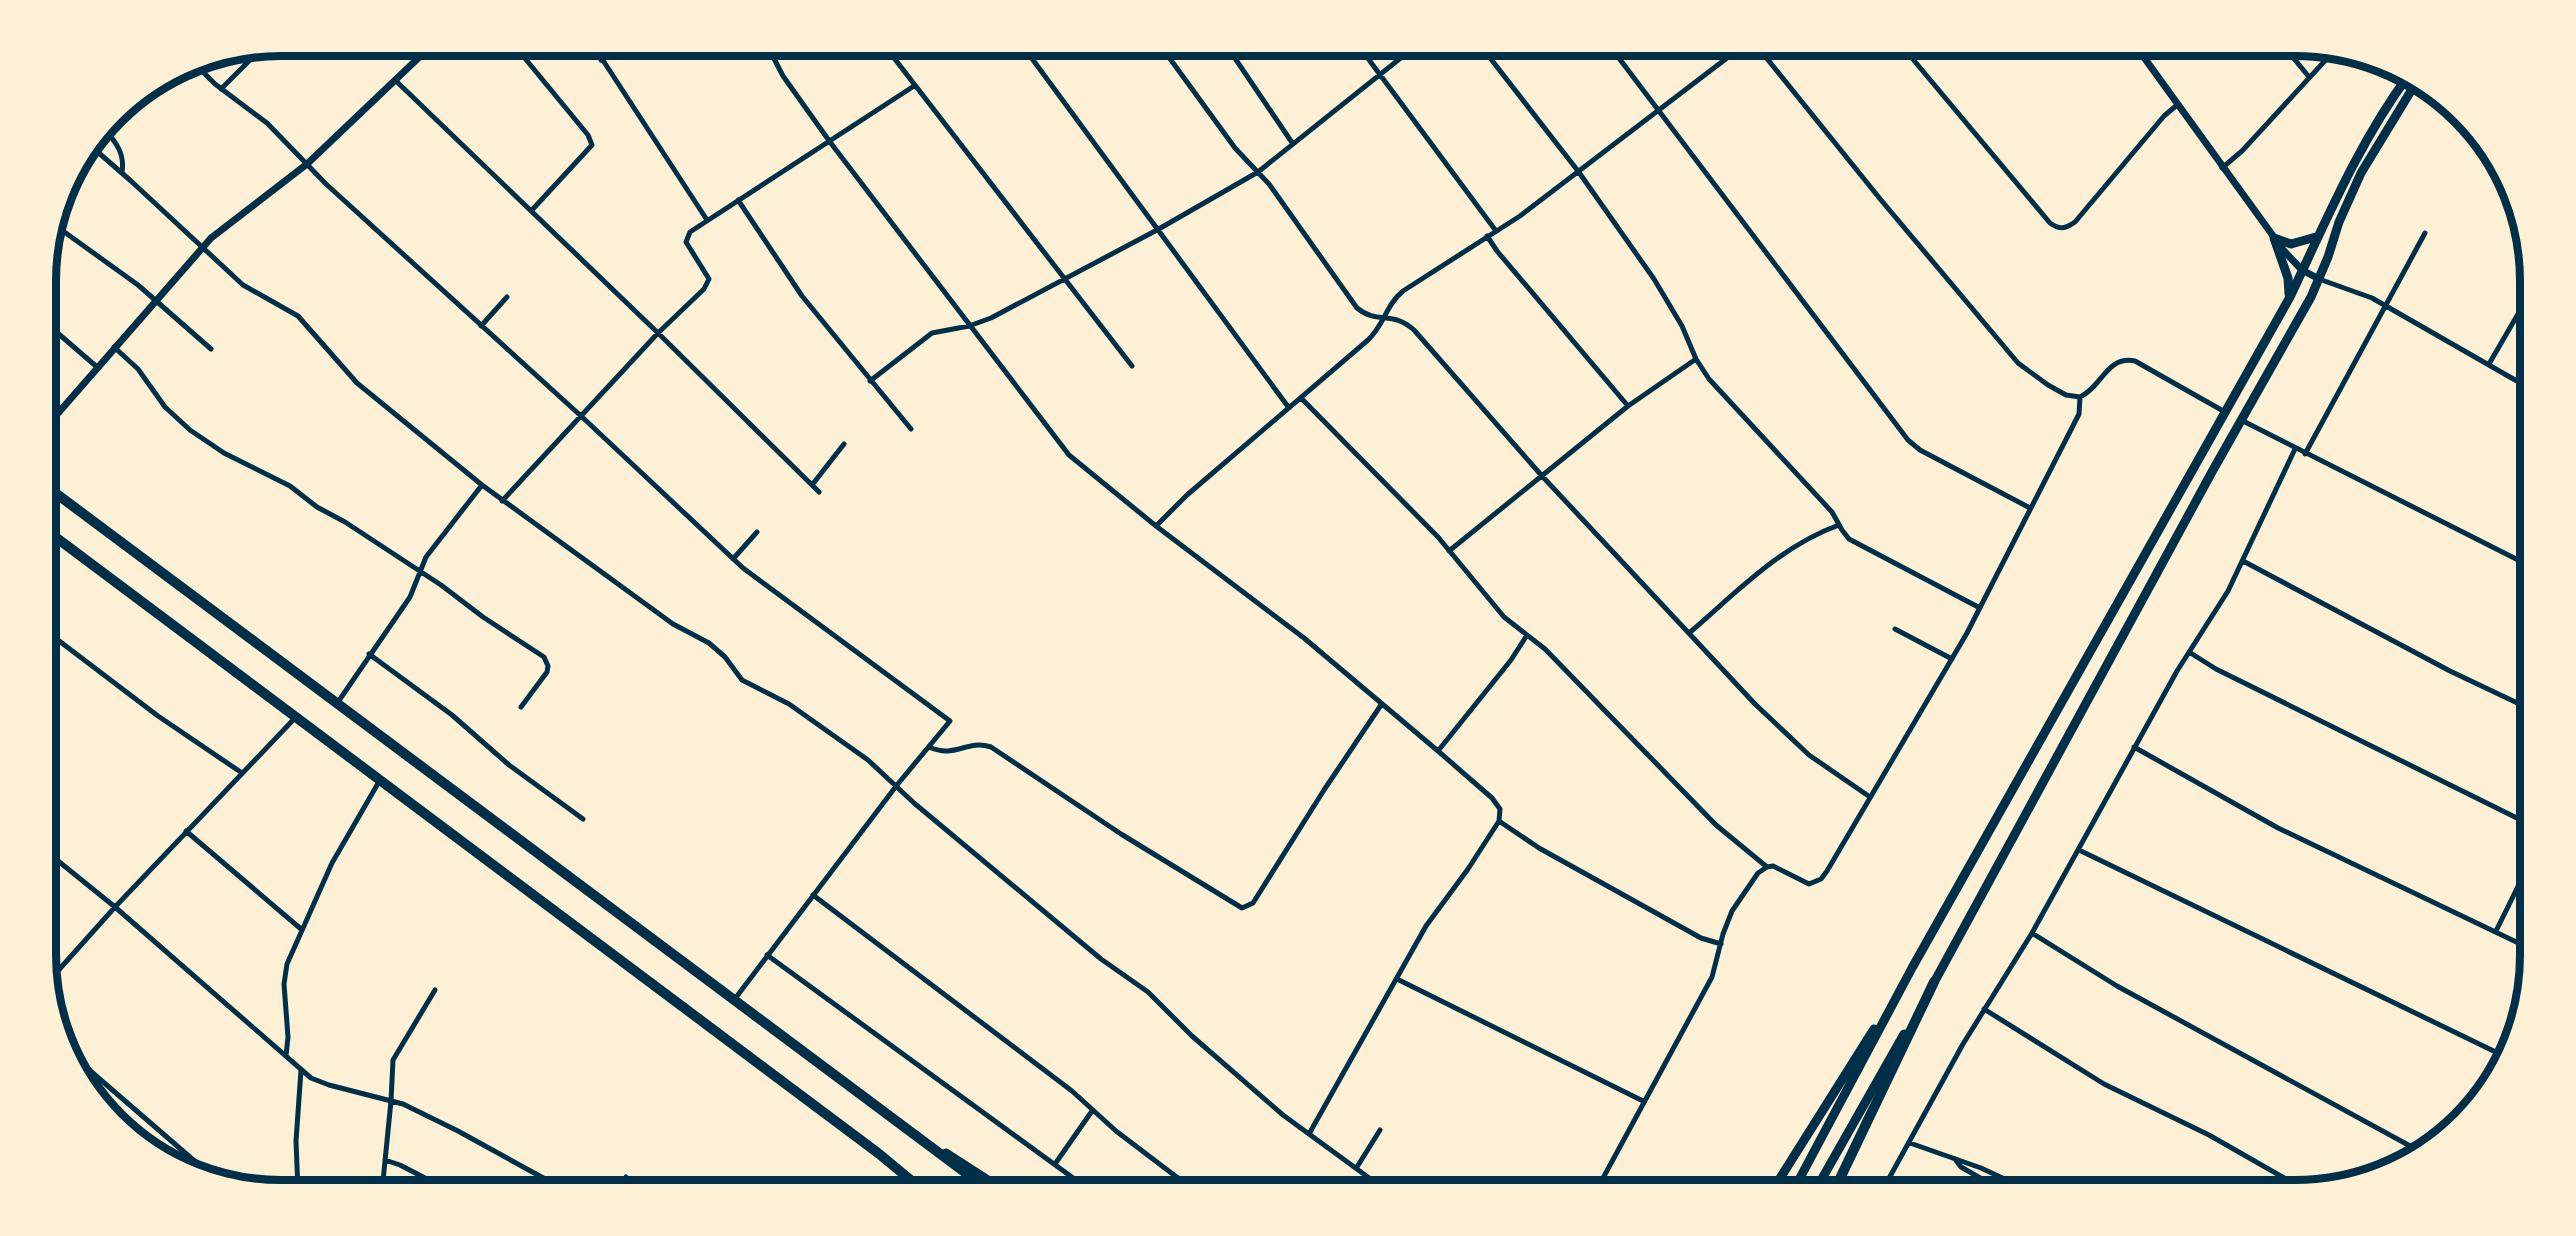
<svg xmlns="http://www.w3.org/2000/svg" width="2576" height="1236" font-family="Merriweather,serif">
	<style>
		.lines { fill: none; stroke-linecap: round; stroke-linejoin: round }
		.minor { stroke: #003049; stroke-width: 5 }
		.tertiary { stroke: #003049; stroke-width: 7 }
		.primary { stroke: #003049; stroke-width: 9 }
		.motorway { stroke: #003049; stroke-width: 10 }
		.rim { fill: none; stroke: #003049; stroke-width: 8 }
	</style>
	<rect width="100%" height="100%" fill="#fdf0d5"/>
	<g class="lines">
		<path class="minor" d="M 401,45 L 415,61
			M 514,45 L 588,135 L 592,145 L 532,210
			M 593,45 L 707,220
			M 767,45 L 783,76 L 830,142 L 1069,455 L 1156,526 L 1304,638 L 1438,751 L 1492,798 L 1500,809 L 1499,821 L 1468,869 L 1426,926 L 1309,1134
			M 884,45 L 1132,366
			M 1022,45 L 1289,408
			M 1160,45 L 1235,148 L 1269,184 L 1357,308 C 1378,325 1392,310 1414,330 L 1542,476 L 1755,704 L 1809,755 L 1870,797
			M 1226,45 L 1293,144
			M 1358,45 L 1496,231
			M 1480,45 L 1578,171 L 1654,279 L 1682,326 L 1696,359 L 1709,379 L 1832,512 L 1842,530 L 1849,539 L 1980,608
			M 1609,45 L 1908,440 L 1920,450 L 2030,508
			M 1756,45 L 1881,200 L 2018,363 L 2048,385 L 2066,395 L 2080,397 C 2102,387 2107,355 2135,361 L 2225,412
			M 1901,45 L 2050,223 C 2060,230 2065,229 2075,222 L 2164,116 L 2177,105
			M 2283,45 L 2309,77
			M 601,60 L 623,45
			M 193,62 L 215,84 L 267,123 L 326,184 L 581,416 L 743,568 L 950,721 L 897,785 L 734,1000
			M 395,80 L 658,333 L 819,492
			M 221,89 L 261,49
			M 105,130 C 116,142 125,154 122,172
			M 92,147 L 131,181 L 243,285 L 298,316 L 357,383 L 482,485 L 673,624 L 709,643 L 725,657 L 742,680 L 789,704 L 868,760 L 914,803 L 1101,959 L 1148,992 L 1192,1036 L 1283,1115 L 1387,1191
			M 2222,168 L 2242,151 L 2333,52
			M 738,200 L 802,296 L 911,429
			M 56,226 L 138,285 L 211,349
			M 1487,236 L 1497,251 L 1628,406
			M 2319,279 L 2372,298 L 2529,388
			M 46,323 L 97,367
			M 481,326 L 507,297
			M 114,347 L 138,369 L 165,407 L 190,430 L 224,453 L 290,486 L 317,507 L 345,522 L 441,585 L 483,617 L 544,657 L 548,666 L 547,672 L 521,707
			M 2489,364 L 2529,295
			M 870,381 L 932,333 L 969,326 L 991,318 L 1157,230 L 1258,172 L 1417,45
			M 1301,398 L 1438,537 L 1504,617 L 1545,649 L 1716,825 L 1767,867
			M 2241,420 L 2530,566
			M 2305,454 L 2425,233
			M 812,485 L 844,444
			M 502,501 L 658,333 L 704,289 L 709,279 L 686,242 L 690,232 L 914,86
			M 1156,526 L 1187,495 L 1368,340 C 1385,324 1385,306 1403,291 L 1520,216 L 1744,45
			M 1449,551 L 1628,406 L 1696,359
			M 733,559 L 757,532
			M 2243,561 L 2450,671 L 2530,709
			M 1895,629 L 1952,659
			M 46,631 L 158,716 L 242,773
			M 1689,633 C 1735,594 1780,546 1839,525
			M 2189,652 L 2216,669 L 2531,825
			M 369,654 L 452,715 L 509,765 L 583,819
			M 338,702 L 410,597 L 426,557 L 482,485
			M 929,747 C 956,759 966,739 991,747 L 1121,834 L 1242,908 L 1253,903 L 1324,790 L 1381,705
			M 2134,747 L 2278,828 L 2531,949
			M 1438,751 L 1511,660 L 1527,635
			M 1499,821 L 1539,848 L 1701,938 L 1721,944
			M 186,831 L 301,929
			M 2079,850 L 2506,1057
			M 47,852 L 115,907 L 311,1078 L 329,1085 L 403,1104 L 458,1131 L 567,1191
			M 813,895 L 1072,1091 L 1116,1131 L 1195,1191
			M 2496,931 L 2531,860
			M 2032,933 L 2117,986 L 2423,1153
			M 767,955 L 1091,1191
			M 1397,979 L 1643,1101
			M 47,983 L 115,907 L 295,718
			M 1984,1009 L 2104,1084 L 2209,1135 L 2307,1191
			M 65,1049 L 213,1177
			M 286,1056 L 288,1037 L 284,984 L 287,964 L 332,863 L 380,780
			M 1910,1143 L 1981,1168 L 2030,1191
			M 1955,1159 L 1961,1167 L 2003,1191
			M 385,1160 L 400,1165 L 450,1191
			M 1055,1164 L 1092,1111
			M 1357,1167 L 1380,1130
			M 298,1191 L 296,1141 L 301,1070
			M 382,1191 L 391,1101 L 393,1060 L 435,990
			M 617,1191 L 626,1177
			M 1485,1191 L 1492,1182 L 1501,1186
			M 1596,1191 L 1712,977 L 1723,934 L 1732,911 L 1758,873 L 1767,867 L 1773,866 L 1809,884 L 1821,879 L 1827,871 L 1967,633 L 2079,414 L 2080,397
			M 1882,1191 L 1963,1044 L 2032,933 L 2177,671 L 2228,591 L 2295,449"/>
		<path class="tertiary" d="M 2135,45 L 2284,251 L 2302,270 L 2319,279
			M 46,427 L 211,238 L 307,164 L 432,45"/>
		<path class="primary" d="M 2274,238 L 2288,278 L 2289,294
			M 2274,238 L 2291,244 L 2316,237
			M 1931,988 L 2213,470 L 2311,297 L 2328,257 L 2339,222 L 2361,173 L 2417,81
			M 946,1153 L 1005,1191
			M 1772,1191 L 1874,1029
			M 1793,1191 L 1912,968 L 2290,297 C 2326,221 2358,144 2408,76
			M 1815,1191 L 1904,1034"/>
		<path class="motorway" d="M 46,486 L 990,1191
			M 46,530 L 878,1153 L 924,1191
			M 1834,1191 L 1934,982"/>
	</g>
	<path d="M0 0H2576V1236H0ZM281 56H2295A225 225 0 0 1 2520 281V955A225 225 0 0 1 2295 1180H281A225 225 0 0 1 56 955V281A225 225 0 0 1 281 56Z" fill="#fdf0d5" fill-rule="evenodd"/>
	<path class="rim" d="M281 56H2295A225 225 0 0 1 2520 281V955A225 225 0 0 1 2295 1180H281A225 225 0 0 1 56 955V281A225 225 0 0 1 281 56Z"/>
</svg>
